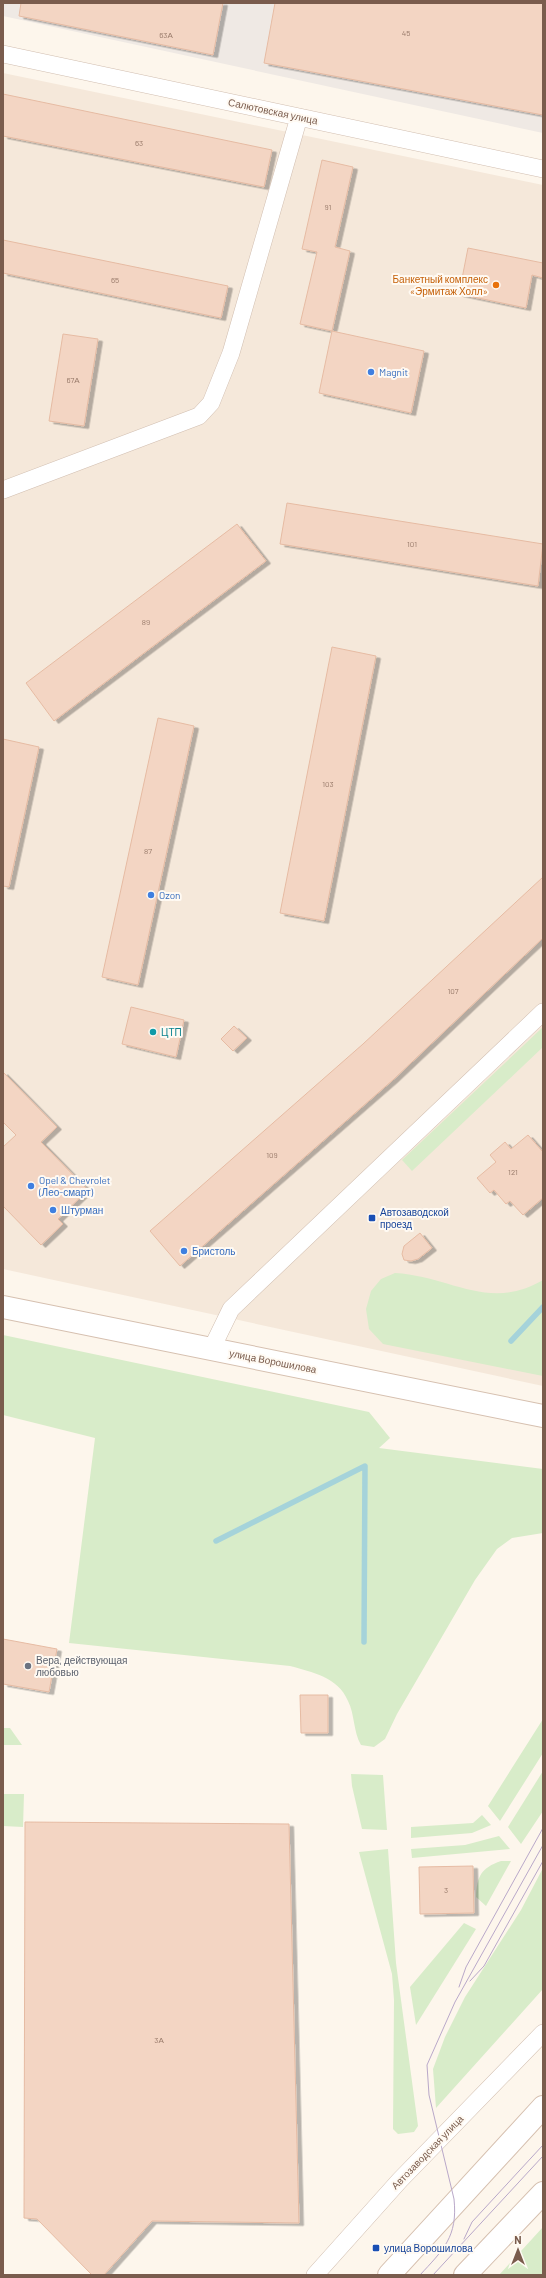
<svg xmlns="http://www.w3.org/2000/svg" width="546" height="2278" font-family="Barlow,sans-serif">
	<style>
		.residential { fill: #f5e8da }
		.industrial { fill: #efe9e4 }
		.green { fill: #d8ecc9 }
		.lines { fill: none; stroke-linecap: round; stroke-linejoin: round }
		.stream { stroke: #a5d3da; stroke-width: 5.5 }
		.building { fill: #f3d5c3; stroke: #e6bba3; filter: url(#shadow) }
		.street-casing { stroke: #d1beb0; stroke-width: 18 }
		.secondary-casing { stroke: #d6c0b0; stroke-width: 24 }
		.street { stroke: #fff; stroke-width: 17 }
		.secondary { stroke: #fff; stroke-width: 22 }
		.tram { stroke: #b9a8c9; stroke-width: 1 }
		.food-dot { fill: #e8710a; stroke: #fffaf3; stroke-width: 1.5 }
		.shop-dot { fill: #3f7fe0; stroke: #fffaf3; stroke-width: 1.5 }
		.culture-dot { fill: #0f9aa8; stroke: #fffaf3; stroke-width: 1.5 }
		.transit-dot { fill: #1a4fb4; stroke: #fffaf3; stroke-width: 1.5 }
		.worship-dot { fill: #6b7280; stroke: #fffaf3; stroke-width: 1.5 }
		.labels { text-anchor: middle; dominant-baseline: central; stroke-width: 4; stroke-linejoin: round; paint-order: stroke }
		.number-label { font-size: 8px; fill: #987a6a }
		.street-label { font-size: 10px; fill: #7a5c4d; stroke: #fffaf3 }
		.food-label { font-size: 10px; fill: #c56008; stroke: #fffaf3; text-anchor: end }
		.shop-label { font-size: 10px; fill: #366cbe; stroke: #fffaf3; text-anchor: start }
		.culture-label { font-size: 10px; fill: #0d838f; stroke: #fffaf3; text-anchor: start }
		.transit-label { font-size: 10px; fill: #164399; stroke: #fffaf3; text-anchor: start }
		.worship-label { font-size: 10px; fill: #5b616d; stroke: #fffaf3; text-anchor: start }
	</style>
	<defs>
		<filter id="shadow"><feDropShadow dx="4.5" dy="2.5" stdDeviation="0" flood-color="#0004"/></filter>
	</defs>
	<rect width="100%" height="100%" fill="#fdf6ec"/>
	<path class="residential" d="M 3,73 L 543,185 L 543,1386 L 3,1269 Z"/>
	<path class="industrial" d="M 3,3 L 543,3 L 543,133 L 3,16 Z"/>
	<path class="green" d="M 543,1027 L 543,1047 L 412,1171 L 402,1160 Z
		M 395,1273 C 450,1276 489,1312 543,1280 L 543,1376 L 383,1344 L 369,1329 L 366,1309 L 371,1291 L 381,1279 Z
		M 3,1335 L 369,1412 L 390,1438 L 379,1448 L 543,1469 L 543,1533 L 512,1538 L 497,1549 L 475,1580 L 397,1714 L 385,1739 L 374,1747 L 361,1745 C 353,1731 355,1715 348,1701 C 338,1677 312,1672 290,1666 L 69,1643 L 95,1438 L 3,1415 Z
		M 543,1719 L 543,1753 L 500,1821 L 488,1806 Z
		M 3,1728 L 10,1728 L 22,1745 L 3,1745 Z
		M 543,1771 L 543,1811 L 521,1844 L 508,1827 Z
		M 351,1774 L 383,1775 L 387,1830 L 362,1829 L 352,1786 Z
		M 3,1794 L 24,1794 L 23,1827 L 3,1826 Z
		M 482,1815 L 491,1825 L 472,1833 L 411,1838 L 411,1827 L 473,1823 Z
		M 499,1836 L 510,1849 L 412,1858 L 411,1849 L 465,1845 Z
		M 388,1849 L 396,1963 L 418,2126 L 414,2132 L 398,2134 L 393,2129 L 394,2000 L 392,1974 L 359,1852 Z
		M 501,1861 L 511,1861 L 486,1906 L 476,1897 C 477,1876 481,1868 501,1861 Z
		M 543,1868 L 543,1989 L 436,2108 L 433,2069 L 445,2037 L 465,1997 L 521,1910 Z
		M 464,1923 L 476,1929 L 416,2025 L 410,1987 Z
		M 543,2227 L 543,2275 L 499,2275 Z"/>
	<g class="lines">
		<path class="stream" d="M 511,1341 L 543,1307
			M 216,1541 L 365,1466 L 364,1642"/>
	</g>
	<path class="building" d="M 21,3 L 223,3 L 213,55 L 19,16 Z
		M 275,3 L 543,3 L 543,115 L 264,63 Z
		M 3,94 L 272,150 L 264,187 L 3,136 Z
		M 322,160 L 353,167 L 335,247 L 350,251 L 332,331 L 300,324 L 317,252 L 302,249 Z
		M 3,240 L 228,286 L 221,318 L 3,273 Z
		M 468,248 L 543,263 L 543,278 L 532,275 L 526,308 L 459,294 Z
		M 332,331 L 424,351 L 411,413 L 319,393 Z
		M 63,334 L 98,339 L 84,426 L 49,421 Z
		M 287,503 L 543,544 L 538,586 L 280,544 Z
		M 237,524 L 266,561 L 54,721 L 26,683 Z
		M 332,647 L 376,656 L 324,921 L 280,913 Z
		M 158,718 L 194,726 L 138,985 L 102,977 Z
		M 3,739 L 39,747 L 9,887 L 3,886 Z
		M 543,877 L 543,938 L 394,1079 L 180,1266 L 150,1231 L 363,1044 Z
		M 131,1007 L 184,1020 L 176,1057 L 122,1044 Z
		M 234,1026 L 247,1038 L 233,1051 L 221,1039 Z
		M 3,1072 L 57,1127 L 41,1142 L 88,1190 L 58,1219 L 63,1224 L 41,1245 L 3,1206 L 3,1147 L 16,1135 L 3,1122 Z
		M 528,1135 L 543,1152 L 543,1198 L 523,1215 L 510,1201 L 506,1204 L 494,1190 L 490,1193 L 477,1178 L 496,1162 L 490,1155 L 505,1142 L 511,1149 Z
		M 420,1233 L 432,1248 L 418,1259 L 411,1261 L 404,1260 L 402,1254 L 404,1246 Z
		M 3,1639 L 57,1649 L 49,1692 L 3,1684 Z
		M 300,1695 L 328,1695 L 328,1733 L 301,1733 Z
		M 25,1822 L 289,1824 L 299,2223 L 152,2221 L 104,2275 L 92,2275 L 37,2219 L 24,2218 Z
		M 473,1866 L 474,1913 L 420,1914 L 419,1867 Z"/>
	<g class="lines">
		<g class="street-casing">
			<path id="street" d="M 3,54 L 543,169
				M 3,490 L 199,416 L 211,403 L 231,353 L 299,117
				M 212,1348 L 231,1309 L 543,1012
				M 315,2275 L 400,2180 L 543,2033"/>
		</g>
		<g class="secondary-casing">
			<path id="secondary" d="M 3,1307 L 543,1416
				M 389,2275 L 543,2107
				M 465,2275 L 543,2193"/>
		</g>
		<use href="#street" class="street"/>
		<use href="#secondary" class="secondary"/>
		<path class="tram" d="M 470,1981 L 484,1966 L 543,1861
			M 459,1987 L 466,1967 L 543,1828
			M 464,2239 L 472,2222 L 543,2145
			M 420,2275 C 443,2250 458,2237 454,2199 L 429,2095 L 427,2065 L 455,2002 L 543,1845
			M 433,2275 L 543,2156"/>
	</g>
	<circle class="food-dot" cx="496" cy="285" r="4"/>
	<g class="shop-dot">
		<circle cx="371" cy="372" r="4"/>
		<circle cx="151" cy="895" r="4"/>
		<circle cx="31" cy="1186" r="4"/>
		<circle cx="53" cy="1210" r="4"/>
		<circle cx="184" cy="1251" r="4"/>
	</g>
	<circle class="culture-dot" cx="153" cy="1032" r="4"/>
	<g class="transit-dot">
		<rect x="368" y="1214" width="8" height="8" rx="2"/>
		<rect x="372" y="2244" width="8" height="8" rx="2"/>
	</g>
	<circle class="worship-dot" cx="28" cy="1666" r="4"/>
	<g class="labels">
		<g class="number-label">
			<text x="406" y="33">45</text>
			<text x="166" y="35">63А</text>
			<text x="139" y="143">63</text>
			<text x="328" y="207">91</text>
			<text x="115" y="280">65</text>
			<text x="73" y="380">67А</text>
			<text x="412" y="544">101</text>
			<text x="146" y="622">89</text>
			<text x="328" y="784">103</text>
			<text x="148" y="851">87</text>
			<text x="453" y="991">107</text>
			<text x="272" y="1155">109</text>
			<text x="513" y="1172">121</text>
			<text x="446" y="1890">3</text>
			<text x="159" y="2040">3А</text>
		</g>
		<g class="street-label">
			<text transform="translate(273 111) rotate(12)">Салютовская улица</text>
			<text transform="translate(273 1361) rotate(11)">улица Ворошилова</text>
			<text transform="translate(427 2152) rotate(-46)">Автозаводская улица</text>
		</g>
		<g class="food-label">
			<text x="488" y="279">Банкетный комплекс<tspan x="488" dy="12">«Эрмитаж Холл»</tspan></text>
		</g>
		<g class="shop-label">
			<text x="379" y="372">Magnit</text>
			<text x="159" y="895">Ozon</text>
			<text x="39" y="1180">Opel &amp; Chevrolet<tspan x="39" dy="12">(Лео-смарт)</tspan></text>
			<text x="61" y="1210">Штурман</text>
			<text x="192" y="1251">Бристоль</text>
		</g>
		<g class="culture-label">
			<text x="161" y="1032">ЦТП</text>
		</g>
		<g class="transit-label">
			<text x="380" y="1212">Автозаводской<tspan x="380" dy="12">проезд</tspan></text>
			<text x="384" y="2248">улица Ворошилова</text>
		</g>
		<g class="worship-label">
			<text x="36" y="1660">Вера, действующая<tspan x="36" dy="12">любовью</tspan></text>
		</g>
	</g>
	<rect width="546" height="2278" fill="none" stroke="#7a5c4d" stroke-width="8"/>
	<g transform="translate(518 2250)" stroke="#fffaf3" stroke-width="3" paint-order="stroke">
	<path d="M0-3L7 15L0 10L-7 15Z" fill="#7a5c4d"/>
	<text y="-6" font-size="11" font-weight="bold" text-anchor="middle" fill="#7a5c4d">N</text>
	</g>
</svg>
